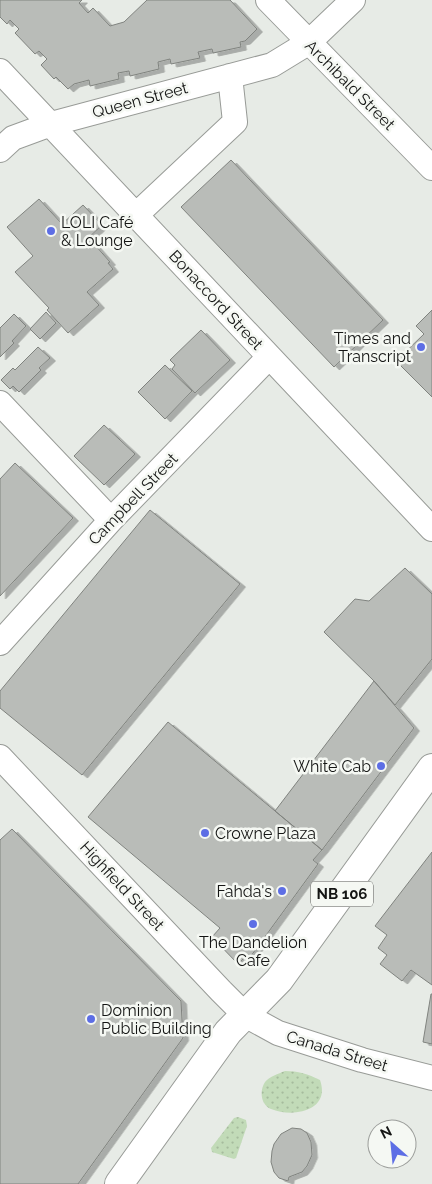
<svg xmlns="http://www.w3.org/2000/svg" width="432" height="1184" font-family="Raleway,sans-serif">
	<style>
		.garden { fill: url(#garden-dots) }
		.building { fill: #b9bcb8; stroke: #80837f; filter: url(#shadow) }
		.lines { fill: none; stroke-linecap: round; stroke-linejoin: round }
		.minor-casing { stroke: #989b97; stroke-width: 26 }
		.major-casing { stroke: #989b97; stroke-width: 30 }
		.minor { stroke: #fff; stroke-width: 24 }
		.major { stroke: #fff; stroke-width: 28 }
		.poi-dot { fill: #5d6ee5; stroke: #f5f8f3; stroke-width: 2 }
		.labels { text-anchor: middle; dominant-baseline: central; stroke-width: 5; stroke-linejoin: round; paint-order: stroke }
		.shield { fill: #f5f8f3; stroke: #585957; stroke-width: 1 }
		.shield-label { font-size: 15px; font-weight: bold; fill: #141514 }
		.street-label { font-size: 16px; fill: #141514; stroke: #f5f8f3 }
		.poi-label { font-size: 16px; fill: #141514; stroke: #f5f8f3; text-anchor: start }
	</style>
	<defs>
		<pattern id="garden-dots" width="8" height="8" patternUnits="userSpaceOnUse" patternTransform="scale(1.25)"><rect width="8" height="8" fill="#c2dbb8"/><path d="M2 2h.1M6 6h.1" fill="none" stroke="#a6bb9d" stroke-width="1.8" stroke-linecap="round"/></pattern>
		<filter id="shadow"><feDropShadow dx="5.5" dy="3" stdDeviation="0" flood-color="#0004"/></filter>
	</defs>
	<rect width="100%" height="100%" fill="#e7ebe6"/>
	<path class="garden" d="M 285,1071 C 298,1071 308,1074 320,1080 C 331,1111 293,1118 271,1109 C 261,1105 259,1091 265,1082 C 270,1076 278,1074 285,1071 Z
		M 238,1117 L 246,1120 L 247,1126 L 236,1158 L 234,1159 L 212,1152 L 211,1148 L 234,1118 Z"/>
	<path class="building" d="M 0,0 L 82,0 L 79,3 L 88,13 L 93,8 L 110,26 L 124,22 L 147,0 L 230,0 L 257,29 L 245,41 L 240,42 L 241,47 L 213,53 L 212,49 L 198,52 L 200,58 L 171,64 L 170,59 L 158,62 L 159,69 L 130,76 L 129,71 L 118,73 L 119,79 L 90,86 L 89,80 L 74,84 L 68,89 L 56,77 L 54,79 L 41,65 L 47,59 L 39,51 L 35,54 L 15,33 L 19,29 L 10,20 L 7,24 L 0,17 Z
		M 231,160 L 383,320 L 334,367 L 181,207 Z
		M 39,199 L 62,224 L 83,205 L 102,225 L 84,242 L 90,249 L 95,245 L 110,262 L 108,263 L 113,269 L 87,292 L 99,305 L 68,333 L 47,310 L 49,308 L 15,272 L 33,256 L 7,227 Z
		M 432,310 L 432,397 L 396,361 L 424,334 L 416,326 Z
		M 46,312 L 56,323 L 40,339 L 30,329 Z
		M 14,314 L 26,326 L 12,341 L 14,343 L 0,357 L 0,328 Z
		M 201,330 L 230,360 L 195,393 L 172,369 L 175,365 L 170,360 Z
		M 38,347 L 50,358 L 39,368 L 41,370 L 19,392 L 13,386 L 10,389 L 1,380 L 13,368 L 15,370 Z
		M 165,365 L 192,391 L 165,419 L 138,392 Z
		M 104,425 L 135,454 L 104,485 L 74,456 Z
		M 15,463 L 73,518 L 0,596 L 0,479 Z
		M 150,510 L 240,584 L 82,775 L 0,708 L 0,691 Z
		M 405,568 L 432,594 L 432,659 L 395,705 L 374,681 L 324,632 L 355,599 L 369,601 Z
		M 374,681 L 414,728 L 322,850 L 275,811 Z
		M 168,722 L 322,850 L 313,860 L 318,864 L 248,960 L 245,957 L 238,964 L 212,937 L 220,928 L 88,817 Z
		M 12,829 L 181,1001 L 183,1038 L 78,1184 L 0,1184 L 0,840 Z
		M 432,852 L 432,985 L 411,970 L 402,981 L 380,964 L 387,955 L 378,948 L 387,935 L 375,926 Z
		M 431,994 L 432,994 L 432,1044 L 423,1042 Z
		M 292,1128 L 301,1129 L 307,1133 L 311,1142 L 312,1155 L 307,1166 L 302,1172 L 289,1177 L 288,1181 L 279,1178 L 274,1172 L 271,1162 L 272,1151 L 274,1144 L 281,1134 Z"/>
	<g class="lines">
		<g class="minor-casing">
			<path id="minor" d="M 268,0 L 432,168
				M 0,71 L 432,529
				M 0,150 L 13,138 L 51,124 L 272,65 L 308,43 L 353,0
				M 136,215 L 235,122 L 230,76
				M 0,403 L 111,520
				M 0,643 L 111,520 L 269,357
				M 0,757 L 221,991 L 245,1015 L 278,1033 L 362,1060 L 432,1078"/>
		</g>
		<g class="major-casing">
			<path id="major" d="M 119,1184 L 228,1032 L 279,980 L 432,768"/>
		</g>
		<use href="#minor" class="minor"/>
		<use href="#major" class="major"/>
	</g>
	<g class="poi-dot">
		<circle cx="51" cy="231" r="5"/>
		<circle cx="421" cy="347" r="5"/>
		<circle cx="381" cy="766" r="5"/>
		<circle cx="205" cy="833" r="5"/>
		<circle cx="282" cy="891" r="5"/>
		<circle cx="253" cy="924" r="5"/>
		<circle cx="91" cy="1019" r="5"/>
	</g>
	<g class="labels">
		<rect class="shield" x="311" y="881.5" width="62" height="25" rx="4"/>
		<g class="shield-label">
			<text x="342" y="894">NB 106</text>
		</g>
		<g class="street-label">
			<text transform="translate(350 85) rotate(45)">Archibald Street</text>
			<text transform="translate(140 100) rotate(-15)">Queen Street</text>
			<text transform="translate(216 300) rotate(47)">Bonaccord Street</text>
			<text transform="translate(133 499) rotate(-46)">Campbell Street</text>
			<text transform="translate(122 886) rotate(47)">Highfield Street</text>
			<text transform="translate(337 1051) rotate(17)">Canada Street</text>
		</g>
		<g class="poi-label">
			<text x="61" y="222">LOLI Café<tspan x="61" dy="18">&amp; Lounge</tspan></text>
			<text x="411" y="338" text-anchor="end">Times and<tspan x="411" dy="18">Transcript</tspan></text>
			<text x="371" y="766" text-anchor="end">White Cab</text>
			<text x="215" y="833">Crowne Plaza</text>
			<text x="272" y="891" text-anchor="end">Fahda's</text>
			<text x="253" y="942" text-anchor="middle">The Dandelion<tspan x="253" dy="18">Cafe</tspan></text>
			<text x="101" y="1010">Dominion<tspan x="101" dy="18">Public Building</tspan></text>
		</g>
	</g>
	<g transform="translate(392 1144) rotate(333)"><circle r="24" fill="#f5f8f3" stroke="#9b9d9a"/>
	<path d="M0-4L9 19L0 12L-9 19Z" fill="#5d6ee5"/>
	<text y="-8" font-size="14" font-weight="bold" text-anchor="middle" fill="#141514">N</text>
	</g>
</svg>
